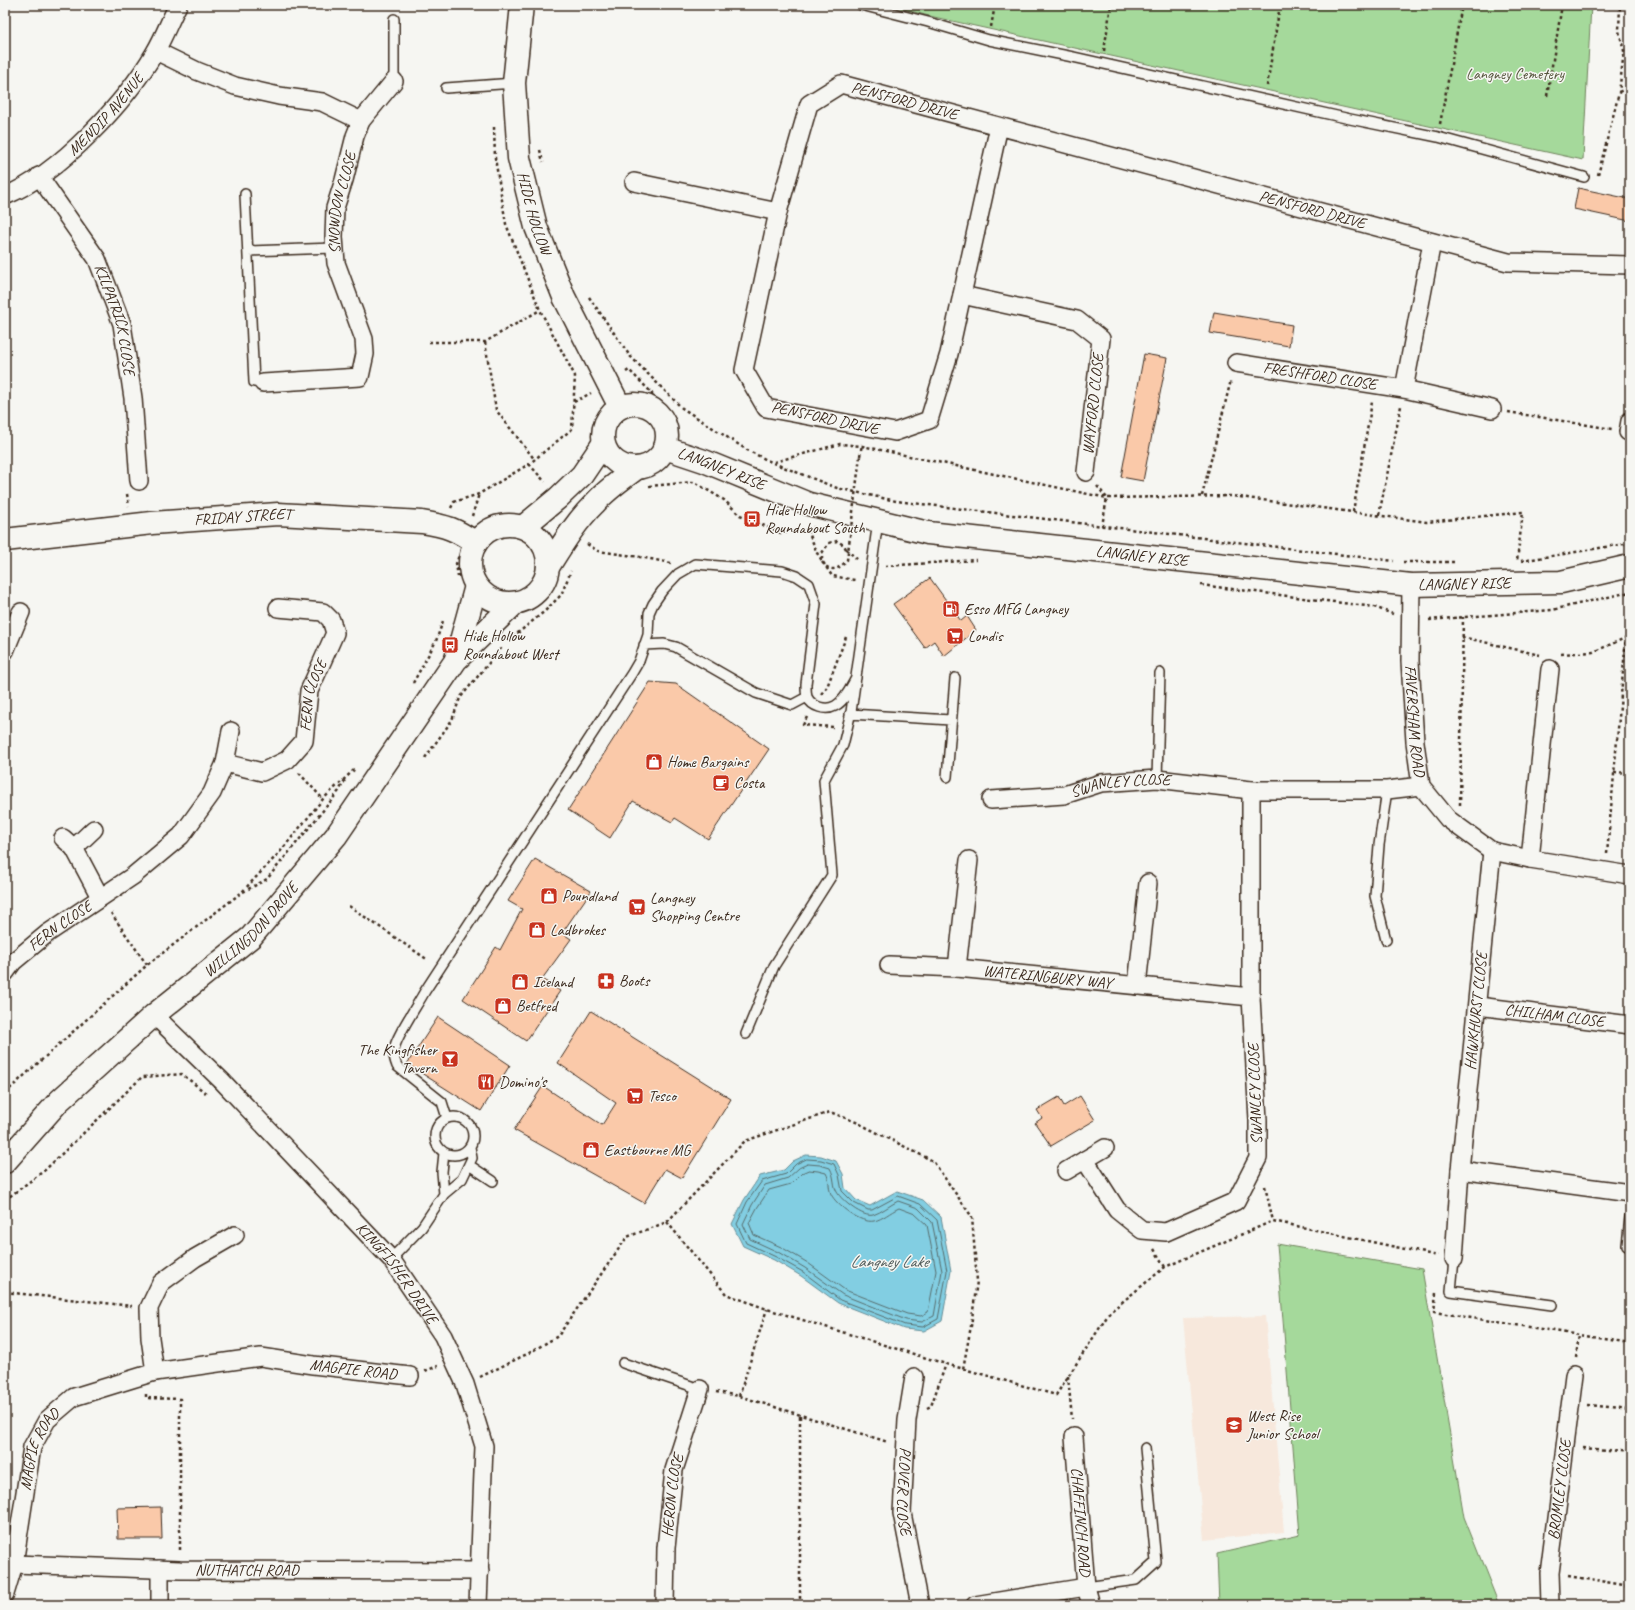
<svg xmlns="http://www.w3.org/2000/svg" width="1635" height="1610" font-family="Caveat,sans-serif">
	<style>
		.built { fill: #f7e8dc }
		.green { fill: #a5d99b; stroke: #70825c }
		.water { fill: #82cee2; stroke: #668c94 }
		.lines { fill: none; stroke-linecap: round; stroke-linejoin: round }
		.shore { stroke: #576c6c; stroke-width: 1 }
		.building { fill: #fac9a9; stroke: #3b2a1e }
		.lane-casing { stroke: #3b2a1e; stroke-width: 12 }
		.street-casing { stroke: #3b2a1e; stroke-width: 20 }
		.secondary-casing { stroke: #3b2a1e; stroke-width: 25 }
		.path { stroke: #3b2a1e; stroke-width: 2.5; stroke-dasharray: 3 3; stroke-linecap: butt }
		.lane { stroke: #f6f6f2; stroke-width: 9 }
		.street { stroke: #f6f6f2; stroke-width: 17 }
		.secondary { stroke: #f6f6f2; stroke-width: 22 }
		.path-bridge { stroke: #3b2a1e; stroke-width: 2.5; stroke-dasharray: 3 3; stroke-linecap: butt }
		.labels { text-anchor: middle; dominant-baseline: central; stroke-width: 3; stroke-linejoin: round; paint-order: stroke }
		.park-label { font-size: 16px; fill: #56563d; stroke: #f6f6f2 }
		.street-label { font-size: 16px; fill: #3b2a1e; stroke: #f6f6f2 }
		.poi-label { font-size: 16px; fill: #3b2a1e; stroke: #f6f6f2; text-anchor: start }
		.water-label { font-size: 17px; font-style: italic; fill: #505b59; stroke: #f6f6f2 }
	</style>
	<rect width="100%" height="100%" fill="#f6f6f2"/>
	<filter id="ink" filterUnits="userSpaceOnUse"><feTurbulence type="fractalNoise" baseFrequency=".025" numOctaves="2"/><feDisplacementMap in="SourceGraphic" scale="8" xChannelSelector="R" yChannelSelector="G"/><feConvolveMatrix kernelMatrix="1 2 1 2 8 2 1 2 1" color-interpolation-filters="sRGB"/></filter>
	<g filter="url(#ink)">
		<path class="built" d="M 1265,1316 L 1284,1532 L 1204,1540 L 1183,1318 Z"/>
		<path class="green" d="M 890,5 L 1591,5 L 1583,160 L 925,15 Z
			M 1277,1244 L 1422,1269 L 1464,1517 L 1499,1605 L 1219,1605 L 1217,1554 L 1300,1535 Z"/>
		<path class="water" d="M 806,1155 L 821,1156 L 836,1161 L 843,1174 L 845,1188 L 856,1200 L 870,1206 L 897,1191 L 923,1200 L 941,1217 L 951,1271 L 942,1321 L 924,1331 L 904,1329 L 838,1303 L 801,1276 L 774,1260 L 743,1246 L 732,1224 L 744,1200 L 760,1176 L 784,1170 L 793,1161 Z"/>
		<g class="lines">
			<path class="shore" d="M 807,1159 L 821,1160 L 834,1164 L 839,1175 L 842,1191 L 854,1203 L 868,1210 L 872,1210 L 898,1196 L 920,1204 L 937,1220 L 947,1271 L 938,1319 L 923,1327 L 905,1325 L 840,1300 L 803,1272 L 776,1257 L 746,1243 L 737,1224 L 747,1202 L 762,1181 L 786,1174 L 796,1164 Z
				M 808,1164 L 820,1165 L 830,1168 C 835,1177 833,1186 837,1192 C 842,1201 863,1218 873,1215 C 882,1212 890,1205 898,1201 L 918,1208 L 932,1222 L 942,1271 L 934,1316 L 922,1322 L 906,1320 L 843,1295 L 805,1268 L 778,1252 L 750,1239 L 743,1224 L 752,1205 L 765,1185 L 788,1178 L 799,1168 Z
				M 809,1170 L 818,1171 L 826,1173 C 830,1180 828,1187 831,1194 C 836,1205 861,1224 874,1221 C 883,1219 890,1212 899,1208 L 915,1214 L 927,1225 L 936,1271 L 928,1312 L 921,1316 L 907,1314 L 845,1290 L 808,1263 L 781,1247 L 754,1235 L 749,1223 L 757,1208 L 769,1190 L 791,1184 L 802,1173 Z"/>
		</g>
		<path class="building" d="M 1578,188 L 1630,199 L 1630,221 L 1574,209 Z
			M 1214,312 L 1292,325 L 1289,346 L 1210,333 Z
			M 1144,354 L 1167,358 L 1143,481 L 1121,477 Z
			M 930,578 L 961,621 L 967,616 L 976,630 L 944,656 L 934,641 L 925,648 L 893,604 Z
			M 650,682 L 676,684 L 769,749 L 708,839 L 675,818 L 672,822 L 633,801 L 610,838 L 568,810 Z
			M 535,859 L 591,891 L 562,933 L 571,939 L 542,979 L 560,991 L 526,1041 L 463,999 L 496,947 L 500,950 L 522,909 L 508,901 Z
			M 591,1011 L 731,1099 L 682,1178 L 665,1169 L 644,1203 L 514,1130 L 543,1086 L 602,1125 L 616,1103 L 558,1063 Z
			M 438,1017 L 510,1065 L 481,1111 L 407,1064 Z
			M 1080,1096 L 1095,1120 L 1051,1146 L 1035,1123 L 1042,1118 L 1037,1110 L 1059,1097 L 1064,1106 Z
			M 161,1507 L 162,1539 L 118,1539 L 117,1508 Z"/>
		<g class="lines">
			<g class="lane-casing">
				<path id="lane" d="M 861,5 L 928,22 L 989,40 L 1073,57 L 1350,119 L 1438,137 L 1584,177
					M 394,81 L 394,19
					M 446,88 L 514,83
					M 245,194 L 254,382 L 263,383
					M 248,251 L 334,248
					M 644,645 L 664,644 L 676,647 L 756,693 L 792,705 L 807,697
					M 850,714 L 951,720
					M 947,777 L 955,678
					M 1157,779 L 1160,673
					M 1386,940 L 1375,896 L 1379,845 L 1387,790
					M 746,1034 L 774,966 L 832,875 L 824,780 L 843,745 L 851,712 L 878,521
					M435 1136a19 19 0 1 1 38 0a19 19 0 1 1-38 0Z
					M 447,1118 L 442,1102 L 397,1066 C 395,1061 393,1056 394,1050 C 395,1038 418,1004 425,991 L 632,673 L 639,661 L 648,635 L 649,613 L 653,604 L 662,591 L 678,574 L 695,564 L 782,571 L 797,576 L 809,584 L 816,604 L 806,684 C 806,688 806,693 807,697 C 812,707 826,711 835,706 C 845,701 851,687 856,678
					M 444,1153 L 442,1172 L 444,1194
					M 469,1165 L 493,1181
					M 1627,1245 L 1630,1217
					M 391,1259 L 422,1227 L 444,1194 L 462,1179 L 472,1158 L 470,1147
					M 1454,1259 L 1451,1291 L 1552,1305
					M 623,1363 L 700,1389
					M 1086,1587 L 1136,1580 L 1156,1562 L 1145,1448"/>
			</g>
			<g class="street-casing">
				<g id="street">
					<path d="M 156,51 L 197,71 L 235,86 L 279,96 L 322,102 L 361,121"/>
					<path id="s1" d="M 999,126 L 949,354 L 929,420 L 895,432 L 766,408 L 744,370 L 778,212 L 809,104 L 841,84 L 1508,262 L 1630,265"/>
					<path id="s2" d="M 39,176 L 97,259 L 122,324 L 133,398 L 139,481"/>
					<path d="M 634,182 L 778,212"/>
					<path id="s3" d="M 5,196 C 59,174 126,102 155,52 C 164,37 170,20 178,5"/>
					<path d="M 962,295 L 1077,320 L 1101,339 L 1086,472"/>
					<path id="s4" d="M 1236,363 L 1404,389 L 1492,409"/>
					<path id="s5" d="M 263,383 L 360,377 L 365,354 L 364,339 L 336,263 L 334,237 L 335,208 L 344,180 L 355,136 L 361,121 L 394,81"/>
					<path d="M 1404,389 L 1432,242"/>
					<path d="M 1630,421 L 1628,432 L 1630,432"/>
					<path id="s6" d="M 1411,585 L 1410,661 L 1415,742 L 1421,786 L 1448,819 L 1492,851 L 1530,859 L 1630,875"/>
					<path d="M 5,651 L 21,612"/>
					<path id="s7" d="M 225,763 L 262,772 L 287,760 L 304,741 L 309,691 L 335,633 L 331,620 L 323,612 L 278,608"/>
					<path id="s8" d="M 991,800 L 1064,795 L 1101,783 L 1157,779 L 1251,790 L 1387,790 L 1421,786"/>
					<path d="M 63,838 L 74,848 L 100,897"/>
					<path d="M 74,848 L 94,829"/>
					<path d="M 1530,859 L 1550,669"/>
					<path id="s9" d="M 889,965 L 957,968 L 1251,997"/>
					<path d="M 957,968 L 969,860"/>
					<path id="s10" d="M 5,973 L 13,962 L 48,933 L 133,876 L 181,836 L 212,793 L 225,763 L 231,731"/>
					<path d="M 1137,986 L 1148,883"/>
					<path id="s11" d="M 1478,1006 L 1630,1025"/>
					<path id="s12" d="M 154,1015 L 222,1081 L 391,1259 L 443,1336 L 465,1384 L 484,1446 L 478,1605"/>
					<path d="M 1085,1160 L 1117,1210 L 1142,1230 L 1166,1232 L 1236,1201 L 1258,1158 L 1258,1120 L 1251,997 L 1251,790"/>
					<path d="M 1460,1170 L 1630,1193"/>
					<path d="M 1066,1171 L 1105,1148"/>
					<path id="s13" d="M 1454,1259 L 1460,1170 L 1492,851"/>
					<path d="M 155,1372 L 150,1338 L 149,1308 L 161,1283 L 195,1258 L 235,1235"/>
					<path id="s14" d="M 914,1377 L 907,1420 L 902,1513 L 920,1605"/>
					<path id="s15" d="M 1074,1437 L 1086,1587 L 1091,1605"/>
					<path id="s16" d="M 14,1564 L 180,1570 L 480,1571"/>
					<path d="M 160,1569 L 160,1605"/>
					<path id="s17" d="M 5,1594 L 14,1564 L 32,1447 L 47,1420 L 74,1397 L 155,1372 L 261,1357 L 313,1365 L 410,1376"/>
					<path id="s18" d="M 665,1605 L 666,1548 L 674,1470 L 700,1389"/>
					<path d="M 975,1605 L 1086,1587"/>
					<path id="s19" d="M 1550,1605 L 1549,1573 L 1574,1375"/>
				</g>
			</g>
			<g class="secondary-casing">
				<g id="secondary">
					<path id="s20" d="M 522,5 L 514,83 L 519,158 L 536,227 L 564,297 L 620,407"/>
					<circle cx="635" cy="436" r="32"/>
					<path id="s21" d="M 665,448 L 704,461 L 809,504 L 928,533 L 1411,585 L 1561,582 L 1630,566"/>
					<circle cx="509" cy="564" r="39"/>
					<path d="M 523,527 L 558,498 L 582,475 L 603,444"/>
					<path id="s22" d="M 5,540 L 152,523 L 278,514 L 422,522 C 447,526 455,529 476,543"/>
					<path d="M 548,567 C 562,545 575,523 594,504 C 606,490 622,479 637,468"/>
					<path d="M 456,659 L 476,586"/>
					<path id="s23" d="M 5,1162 L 59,1101 L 154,1015 L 251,937 L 336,836 L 456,660 L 515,603"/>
				</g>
			</g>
			<path class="path" d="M 991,27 L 995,5
				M 1104,51 L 1111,5
				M 1267,86 L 1280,5
				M 1619,92 L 1630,86
				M 1547,96 L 1562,5
				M 1440,124 L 1462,5
				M 540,150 L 543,162
				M 1598,175 L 1619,93 L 1624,51 L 1619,31 L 1620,5
				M 589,297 L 630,356 L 682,408 L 747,450 L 773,463 L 837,488 L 896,501 L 1394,561
				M 429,342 L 485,342 L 540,310
				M 485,342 L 496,410 L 535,460
				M 626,372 L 629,370 L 652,393 L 652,408
				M 574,402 L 591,393
				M 1508,412 L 1612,429
				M 860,456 L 862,444
				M 774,462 L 840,444 L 862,446 L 1107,498 L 1232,496 L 1427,522 L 1523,512 L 1517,561
				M 529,464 L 545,482
				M 649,486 L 694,482 L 724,500 L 740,515 L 781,533 L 808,530 L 814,527
				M 1097,486 L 1107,498 L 1102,526
				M 127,494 L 129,506
				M 1202,496 L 1231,380
				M 451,508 L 454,502 L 479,494 L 529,464 L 572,429 L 575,376 L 540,310 L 506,224 L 495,158 L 494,127
				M 1353,512 L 1372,402
				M 1379,515 L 1401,406
				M 472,516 L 479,494
				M 808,530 L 817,553 L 832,576 L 855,580 L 857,579
				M 587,544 L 598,551 L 640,557 L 671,563
				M 846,549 L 858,560
				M 1521,561 L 1630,543
				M 1403,562 L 1454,562
				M 885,566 L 976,560
				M 458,577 L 456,564 L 459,555
				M 1201,585 L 1374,607 L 1393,614
				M 1429,620 L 1552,610 L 1630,592
				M 1462,637 L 1540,655
				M 508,641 L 545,611 L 561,595 L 571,571
				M 1561,654 L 1593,652 L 1630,636
				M 413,683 L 436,641 L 443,621
				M 821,694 L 827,687 L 846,637
				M 807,717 L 803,725 L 833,727
				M 425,758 L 452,720 L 460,698 L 503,646
				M 1614,772 L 1630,773
				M 299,773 L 323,799
				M 1460,805 L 1463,617
				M 1607,854 L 1626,638
				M 243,892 L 267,879 L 339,791 L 345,780
				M 349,906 L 428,960
				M 111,913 L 147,965
				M 5,1093 L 147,965 L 241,893 L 280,852 L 323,799 L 356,768
				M 1265,1186 L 1273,1221
				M 5,1200 L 45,1170 L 142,1077 L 182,1074 L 207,1094
				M 667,1222 L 726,1294 L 767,1309 L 946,1364 L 1056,1395 L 1110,1312 L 1165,1267 L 1273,1221 L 1438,1256
				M 1154,1249 L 1165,1267
				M 5,1292 L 132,1306
				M 1436,1293 L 1434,1312 L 1630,1343
				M 1576,1358 L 1579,1335
				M 425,1371 L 438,1366
				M 1068,1376 L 1072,1419
				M 480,1377 L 529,1353 L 558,1336 L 627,1237 L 667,1222 L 745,1141 L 830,1112 L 856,1122 L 933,1161 L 972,1217 L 977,1281 L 971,1326 L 963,1369
				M 716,1392 L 739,1396 L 888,1442
				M 146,1394 L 146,1398 L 180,1399 L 180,1552
				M 739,1396 L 767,1309
				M 1588,1405 L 1630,1409
				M 927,1408 L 931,1406 L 946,1364
				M 800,1416 L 800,1605
				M 1583,1448 L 1630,1452
				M 1567,1576 L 1630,1587"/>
			<use href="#lane" class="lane"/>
			<use href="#street" class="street"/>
			<use href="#secondary" class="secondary"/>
			<path class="path-bridge" d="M 846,549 L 844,545 L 837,541 L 829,543 L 822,553 L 822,562 C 830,573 839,570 847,560 L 860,456"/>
		</g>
	</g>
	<defs>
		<g id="bus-square" transform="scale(0.9)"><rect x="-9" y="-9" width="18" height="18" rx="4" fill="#c8321e" stroke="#f6f6f2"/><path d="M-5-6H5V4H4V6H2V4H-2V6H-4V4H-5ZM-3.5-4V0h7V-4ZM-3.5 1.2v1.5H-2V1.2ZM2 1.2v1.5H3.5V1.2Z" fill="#fff"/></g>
		<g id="fuel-square" transform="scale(0.9)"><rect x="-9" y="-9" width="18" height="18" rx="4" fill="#c8321e" stroke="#f6f6f2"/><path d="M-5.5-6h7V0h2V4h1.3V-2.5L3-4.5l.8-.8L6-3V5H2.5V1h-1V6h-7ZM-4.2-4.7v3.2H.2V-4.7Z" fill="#fff"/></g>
		<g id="supermarket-square" transform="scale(0.9)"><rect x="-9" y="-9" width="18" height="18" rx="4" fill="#c8321e" stroke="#f6f6f2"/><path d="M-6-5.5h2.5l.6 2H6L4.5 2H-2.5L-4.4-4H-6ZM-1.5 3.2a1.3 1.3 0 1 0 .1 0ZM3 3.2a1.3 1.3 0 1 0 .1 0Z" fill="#fff"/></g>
		<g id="shop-square" transform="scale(0.9)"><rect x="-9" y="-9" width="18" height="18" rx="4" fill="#c8321e" stroke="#f6f6f2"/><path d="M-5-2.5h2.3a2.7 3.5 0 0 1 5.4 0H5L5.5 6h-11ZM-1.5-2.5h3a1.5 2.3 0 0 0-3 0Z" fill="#fff"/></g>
		<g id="cafe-square" transform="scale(0.9)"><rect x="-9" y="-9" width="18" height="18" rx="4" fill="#c8321e" stroke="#f6f6f2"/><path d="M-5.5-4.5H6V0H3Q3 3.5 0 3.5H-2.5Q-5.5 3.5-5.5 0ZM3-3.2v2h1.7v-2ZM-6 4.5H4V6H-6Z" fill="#fff"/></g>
		<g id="pharmacy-square" transform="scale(0.9)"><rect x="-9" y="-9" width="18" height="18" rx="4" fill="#c8321e" stroke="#f6f6f2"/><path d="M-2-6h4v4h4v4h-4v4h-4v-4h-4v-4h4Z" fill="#fff"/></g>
		<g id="bar-square" transform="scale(0.9)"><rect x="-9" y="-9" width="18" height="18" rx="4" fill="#c8321e" stroke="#f6f6f2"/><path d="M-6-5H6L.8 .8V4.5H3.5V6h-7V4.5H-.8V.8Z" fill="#fff"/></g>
		<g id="restaurant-square" transform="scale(0.9)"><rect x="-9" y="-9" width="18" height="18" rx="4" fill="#c8321e" stroke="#f6f6f2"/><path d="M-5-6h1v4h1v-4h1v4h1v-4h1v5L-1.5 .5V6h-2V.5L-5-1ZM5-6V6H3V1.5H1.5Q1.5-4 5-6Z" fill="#fff"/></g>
		<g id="school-square" transform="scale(0.9)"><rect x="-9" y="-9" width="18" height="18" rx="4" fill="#c8321e" stroke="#f6f6f2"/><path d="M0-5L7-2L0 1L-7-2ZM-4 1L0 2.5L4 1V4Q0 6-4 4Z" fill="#fff"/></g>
	</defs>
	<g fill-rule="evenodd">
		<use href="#bus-square" x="752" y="519"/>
		<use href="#fuel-square" x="951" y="609"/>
		<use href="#supermarket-square" x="955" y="636"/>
		<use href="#bus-square" x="450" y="645"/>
		<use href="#shop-square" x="654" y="762"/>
		<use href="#cafe-square" x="721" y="783"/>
		<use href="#shop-square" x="549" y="896"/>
		<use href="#supermarket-square" x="637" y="907"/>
		<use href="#shop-square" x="537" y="930"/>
		<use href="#pharmacy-square" x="606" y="981"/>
		<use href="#shop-square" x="520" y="982"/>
		<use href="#shop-square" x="503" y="1006"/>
		<use href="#bar-square" x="450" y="1059"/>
		<use href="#restaurant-square" x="486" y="1082"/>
		<use href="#supermarket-square" x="635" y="1096"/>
		<use href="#shop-square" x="591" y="1150"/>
		<use href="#school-square" x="1234" y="1425"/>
	</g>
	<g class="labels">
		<g class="park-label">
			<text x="1515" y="74">Langney Cemetery</text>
		</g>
		<g class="street-label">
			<text stroke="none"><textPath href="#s1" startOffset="891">PENSFORD DRIVE</textPath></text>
			<text stroke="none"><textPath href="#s3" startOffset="131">MENDIP AVENUE</textPath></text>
			<text stroke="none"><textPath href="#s5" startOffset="278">SNOWDON CLOSE</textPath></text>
			<text stroke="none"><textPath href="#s1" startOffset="1313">PENSFORD DRIVE</textPath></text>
			<text stroke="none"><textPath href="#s20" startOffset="211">HIDE HOLLOW</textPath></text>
			<text stroke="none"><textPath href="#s2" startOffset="165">KILPATRICK CLOSE</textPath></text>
			<text stroke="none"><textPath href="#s4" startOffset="85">FRESHFORD CLOSE</textPath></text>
			<text transform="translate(1093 404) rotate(-84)">WAYFORD CLOSE</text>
			<text transform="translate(825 418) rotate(12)">PENSFORD DRIVE</text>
			<text stroke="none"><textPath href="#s21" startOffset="60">LANGNEY RISE</textPath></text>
			<text stroke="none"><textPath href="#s22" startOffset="239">FRIDAY STREET</textPath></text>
			<text stroke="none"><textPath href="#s21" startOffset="492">LANGNEY RISE</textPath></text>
			<text stroke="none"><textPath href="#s21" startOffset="816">LANGNEY RISE</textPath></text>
			<text stroke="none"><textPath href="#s7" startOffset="138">FERN CLOSE</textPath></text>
			<text stroke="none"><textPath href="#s6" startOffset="136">FAVERSHAM ROAD</textPath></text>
			<text stroke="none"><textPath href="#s8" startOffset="131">SWANLEY CLOSE</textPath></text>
			<text stroke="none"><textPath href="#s10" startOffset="73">FERN CLOSE</textPath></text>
			<text stroke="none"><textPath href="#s23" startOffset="339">WILLINGDON DROVE</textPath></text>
			<text stroke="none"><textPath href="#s9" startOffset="159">WATERINGBURY WAY</textPath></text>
			<text stroke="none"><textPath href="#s13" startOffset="249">HAWKHURST CLOSE</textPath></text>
			<text stroke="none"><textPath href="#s11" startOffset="77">CHILHAM CLOSE</textPath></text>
			<text transform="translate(1255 1094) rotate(-92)">SWANLEY CLOSE</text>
			<text stroke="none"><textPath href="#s12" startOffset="355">KINGFISHER DRIVE</textPath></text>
			<text stroke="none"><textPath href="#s17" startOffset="501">MAGPIE ROAD</textPath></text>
			<text stroke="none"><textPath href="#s17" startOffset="150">MAGPIE ROAD</textPath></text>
			<text stroke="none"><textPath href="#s19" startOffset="116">BROMLEY CLOSE</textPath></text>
			<text stroke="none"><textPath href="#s14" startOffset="115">PLOVER CLOSE</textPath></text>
			<text stroke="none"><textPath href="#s18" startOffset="110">HERON CLOSE</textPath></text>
			<text stroke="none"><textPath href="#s15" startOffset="85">CHAFFINCH ROAD</textPath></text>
			<text stroke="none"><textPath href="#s16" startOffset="233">NUTHATCH ROAD</textPath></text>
		</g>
		<g class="poi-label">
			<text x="765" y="510">Hide Hollow<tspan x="765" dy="18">Roundabout South</tspan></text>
			<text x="964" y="609">Esso MFG Langney</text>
			<text x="463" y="636">Hide Hollow<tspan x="463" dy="18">Roundabout West</tspan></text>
			<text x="968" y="636">Londis</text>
			<text x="667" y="762">Home Bargains</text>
			<text x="734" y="783">Costa</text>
			<text x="562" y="896">Poundland</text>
			<text x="650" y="898">Langney<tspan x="650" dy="18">Shopping Centre</tspan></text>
			<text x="550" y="930">Ladbrokes</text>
			<text x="619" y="981">Boots</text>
			<text x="533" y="982">Iceland</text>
			<text x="516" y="1006">Betfred</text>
			<text x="437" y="1050" text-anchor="end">The Kingfisher<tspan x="437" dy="18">Tavern</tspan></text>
			<text x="499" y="1082">Domino's</text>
			<text x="648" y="1096">Tesco</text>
			<text x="604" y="1150">Eastbourne MG</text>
			<text x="1247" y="1416">West Rise<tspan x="1247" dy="18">Junior School</tspan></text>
		</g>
		<g class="water-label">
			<text x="889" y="1261">Langney Lake</text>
		</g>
	</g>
	<rect width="1635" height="1610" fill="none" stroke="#f6f6f2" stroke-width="20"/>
	<rect x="10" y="10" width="1615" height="1590" fill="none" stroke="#3b2a1e" stroke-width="1.5" filter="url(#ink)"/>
</svg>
